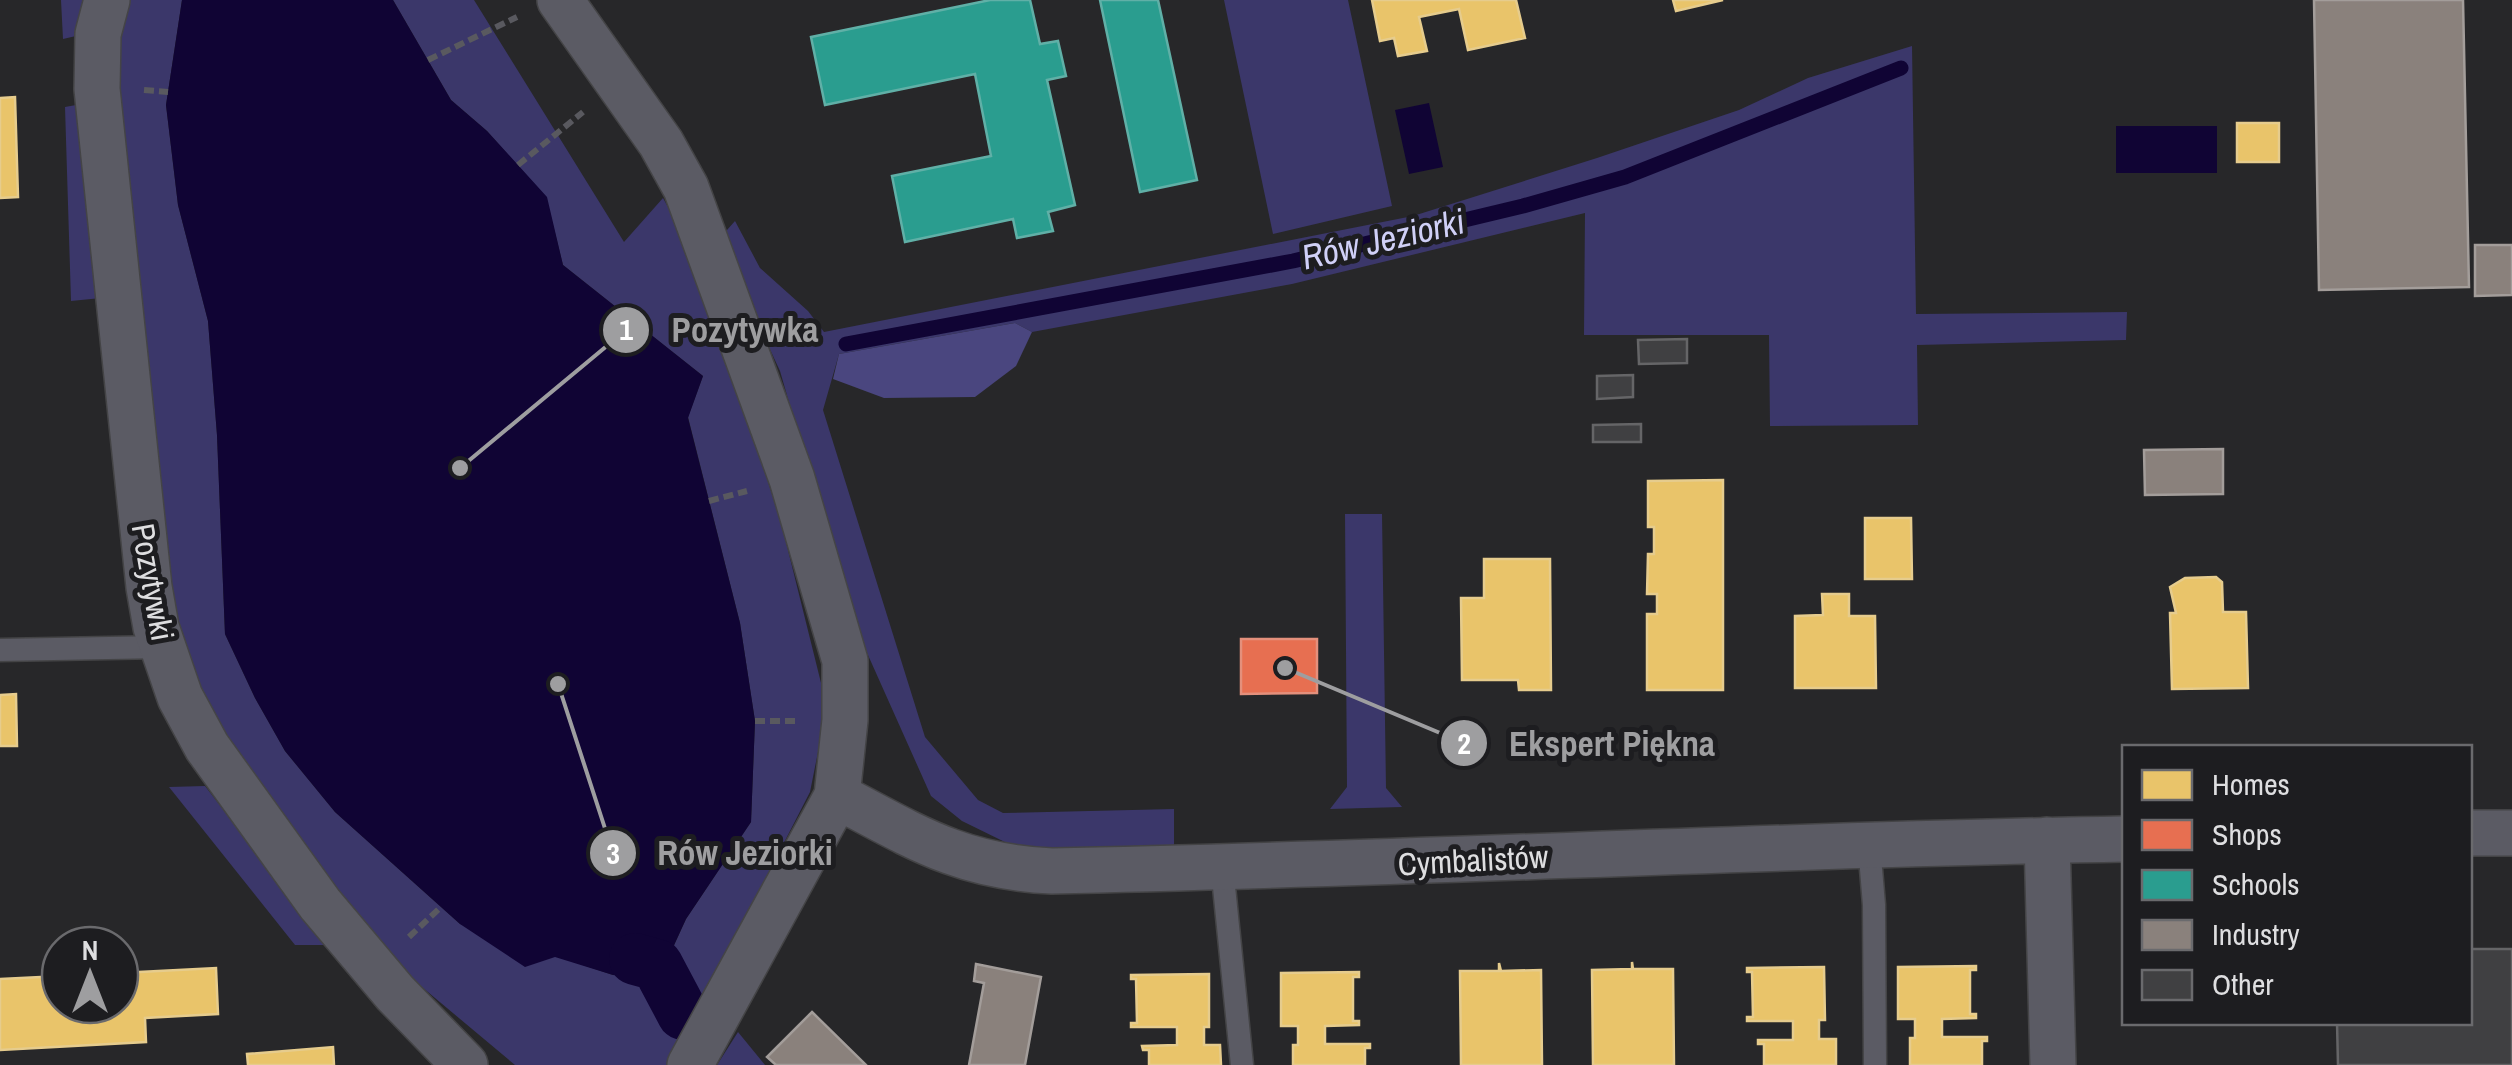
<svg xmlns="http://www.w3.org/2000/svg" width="2512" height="1065" font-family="'Archivo Narrow',sans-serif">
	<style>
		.green { fill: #3b376a }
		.forest { fill: #4a467f }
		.water { fill: #100434 }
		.homes { fill: #e9c46a; stroke: #e6cc8d; stroke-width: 2.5 }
		.shops { fill: #e76f51; stroke: #e4907c; stroke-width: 2.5 }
		.schools { fill: #2a9d8f; stroke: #60b0a7; stroke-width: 2.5 }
		.industry { fill: #8a817c; stroke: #a39d9a; stroke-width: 2.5 }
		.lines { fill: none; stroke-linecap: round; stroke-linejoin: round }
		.stream { stroke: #100434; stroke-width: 15 }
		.canal { stroke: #100434; stroke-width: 52 }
		.building { fill: #404042; stroke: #656567; stroke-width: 2.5 }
		.service-casing { stroke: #444446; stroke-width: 25 }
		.minor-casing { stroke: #444446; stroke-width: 48 }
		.path { stroke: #59595f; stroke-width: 6; stroke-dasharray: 10 5; stroke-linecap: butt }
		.service { stroke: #5b5b64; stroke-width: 22 }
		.minor { stroke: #5b5b64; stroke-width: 45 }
		.labels { text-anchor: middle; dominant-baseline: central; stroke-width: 10; stroke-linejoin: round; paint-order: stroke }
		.street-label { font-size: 32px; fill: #dedee0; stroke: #1d1d20 }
		.water-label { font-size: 35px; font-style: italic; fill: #d0d0f7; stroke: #1d1d20 }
		.leader { fill: none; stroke: #9e9ea0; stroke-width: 4 }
		.callout-dot { fill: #9e9ea0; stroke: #1d1d20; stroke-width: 4 }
		.mark-label { font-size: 30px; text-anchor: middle; font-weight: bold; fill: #fff }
		.callout-label { font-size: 35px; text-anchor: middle; font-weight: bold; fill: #9e9ea0; stroke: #1d1d20; stroke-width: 10; stroke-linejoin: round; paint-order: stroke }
	</style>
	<rect width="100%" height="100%" fill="#272729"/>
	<path class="green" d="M 61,0 L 89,0 L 76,36 L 63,39 Z
		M 124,0 L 182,0 L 166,105 L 178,205 L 208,321 L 217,435 L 225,634 L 255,698 L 285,751 L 335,812 L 460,924 L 613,975 L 641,977 L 653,982 L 667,973 L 670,954 L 686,919 L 751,822 L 755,721 L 740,623 L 688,417 L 703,376 L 563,265 L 546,197 L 487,131 L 451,100 L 393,0 L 474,0 L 624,242 L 663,198 L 695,256 L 781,522 L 827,707 L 810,792 L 670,1065 L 515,1065 L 398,967 L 230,757 L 167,614 L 112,34 Z
		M 1224,0 L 1348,0 L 1392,206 L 1273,234 Z
		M 1912,46 L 1916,314 L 2127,312 L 2126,340 L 1917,345 L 1918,425 L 1770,426 L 1769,335 L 1584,335 L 1585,213 L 1292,284 L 1032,332 L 1015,323 L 839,354 L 823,410 L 925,737 L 978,800 L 1003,813 L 1174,809 L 1174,846 L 1082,850 L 1013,846 L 962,821 L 931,796 L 851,617 L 780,371 L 719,239 L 735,221 L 760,268 L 808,311 L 824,332 L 1413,216 L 1597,158 L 1739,110 L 1808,78 Z
		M 76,105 L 85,110 L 101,298 L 71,301 L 65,107 Z
		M 1345,514 L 1382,514 L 1386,788 L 1402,807 L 1330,809 L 1347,787 Z
		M 205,786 L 328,945 L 295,945 L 169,787 Z
		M 738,1032 L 765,1065 L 717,1065 Z"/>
	<path class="forest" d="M 1015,323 L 1032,332 L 1016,366 L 975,397 L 884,398 L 833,379 L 839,354 Z"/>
	<path class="water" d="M 182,0 L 393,0 L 451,100 L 487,131 L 547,197 L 563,265 L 703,376 L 688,418 L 740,623 L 755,721 L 751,822 L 686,919 L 670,954 L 667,973 L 674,983 L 666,1000 L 653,982 L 641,977 L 613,975 L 555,957 L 525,967 L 460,924 L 335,812 L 285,751 L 255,698 L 225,634 L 217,435 L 208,321 L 178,205 L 166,105 Z
		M 1429,103 L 1443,167 L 1409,174 L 1395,110 Z
		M 2116,126 L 2217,126 L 2217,173 L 2116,173 Z"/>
	<path class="homes" d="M 1372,0 L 1516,0 L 1525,38 L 1468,50 L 1459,9 L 1419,17 L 1427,51 L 1398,56 L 1394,38 L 1380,41 Z
		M 1673,0 L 1723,0 L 1676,11 Z
		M 15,97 L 18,197 L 0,198 L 0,98 Z
		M 2237,123 L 2279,123 L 2279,162 L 2237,162 Z
		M 1723,480 L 1723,690 L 1647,690 L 1647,614 L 1657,614 L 1657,594 L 1647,594 L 1648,554 L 1654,554 L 1654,527 L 1648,527 L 1648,481 Z
		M 1865,518 L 1911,518 L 1912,579 L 1865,579 Z
		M 1484,559 L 1550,559 L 1551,690 L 1519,690 L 1518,680 L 1462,680 L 1461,598 L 1484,598 Z
		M 2216,577 L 2222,582 L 2223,612 L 2246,612 L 2248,688 L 2172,689 L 2170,613 L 2176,613 L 2170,587 L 2185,578 Z
		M 1822,594 L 1849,594 L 1849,616 L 1875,616 L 1876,688 L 1795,688 L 1795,616 L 1823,615 Z
		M 16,694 L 17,746 L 0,746 L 0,695 Z
		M 1632,962 L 1633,969 L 1673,969 L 1674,1065 L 1593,1065 L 1592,970 L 1632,969 Z
		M 1499,963 L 1501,971 L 1541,970 L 1542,1065 L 1461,1065 L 1460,971 L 1499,971 Z
		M 1976,966 L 1976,970 L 1970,970 L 1970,1014 L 1976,1014 L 1976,1018 L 1942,1019 L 1942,1037 L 1987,1037 L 1987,1041 L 1982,1041 L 1982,1065 L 1910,1065 L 1910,1038 L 1915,1038 L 1915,1019 L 1898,1019 L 1898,967 Z
		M 1824,967 L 1825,1020 L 1819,1020 L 1819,1039 L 1836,1039 L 1836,1065 L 1764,1065 L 1764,1044 L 1758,1044 L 1758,1040 L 1793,1040 L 1793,1021 L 1747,1021 L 1747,1017 L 1753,1017 L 1752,972 L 1747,972 L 1747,968 Z
		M 216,968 L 218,1014 L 145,1018 L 146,1042 L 0,1050 L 0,979 L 60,976 L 60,1005 L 120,1005 L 120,973 Z
		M 1359,972 L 1359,977 L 1353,977 L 1353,1021 L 1359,1021 L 1359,1025 L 1325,1026 L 1325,1044 L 1370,1044 L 1370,1048 L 1365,1048 L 1365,1065 L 1293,1065 L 1293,1045 L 1298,1045 L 1298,1026 L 1281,1026 L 1281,973 Z
		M 1209,974 L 1209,1027 L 1204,1027 L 1204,1045 L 1220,1045 L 1221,1065 L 1149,1065 L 1149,1050 L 1143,1050 L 1142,1046 L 1177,1045 L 1177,1027 L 1131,1027 L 1131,1023 L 1137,1023 L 1136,979 L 1131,979 L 1131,975 Z
		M 333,1047 L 334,1065 L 248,1065 L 247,1054 Z"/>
	<path class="shops" d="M 1241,639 L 1317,639 L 1317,693 L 1241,694 Z"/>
	<path class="schools" d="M 990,0 L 1030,0 L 1040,44 L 1058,41 L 1066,76 L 1047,80 L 1075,205 L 1048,212 L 1053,231 L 1017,238 L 1013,219 L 905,242 L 892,176 L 991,156 L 975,74 L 825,105 L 811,37 Z
		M 1100,0 L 1158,0 L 1197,180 L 1140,192 Z"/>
	<path class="industry" d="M 2314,0 L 2463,0 L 2469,287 L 2319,290 Z
		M 2475,245 L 2512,245 L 2512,295 L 2475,296 Z
		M 2223,449 L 2223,494 L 2145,495 L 2144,450 Z
		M 976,964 L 1041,977 L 1025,1065 L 969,1065 L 984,983 L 974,981 Z
		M 812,1012 L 866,1065 L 776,1065 L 767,1057 Z"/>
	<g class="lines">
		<path class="stream" d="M 846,344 L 1293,261 L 1523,206 L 1625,177 L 1901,68"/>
		<path class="canal" d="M 635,959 L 657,965 L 683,1014"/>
	</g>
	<path class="building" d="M 1687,339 L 1687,363 L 1639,364 L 1638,340 Z
		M 1633,375 L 1633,397 L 1597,399 L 1597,376 Z
		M 1641,424 L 1641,442 L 1593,442 L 1593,425 Z
		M 2470,949 L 2512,949 L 2512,1065 L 2338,1065 L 2337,1022 L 2470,1022 Z"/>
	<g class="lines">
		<g class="service-casing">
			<path id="service" d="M 0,650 L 163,647
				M 1869,845 L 1874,905 L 1875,1065
				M 1222,867 L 1242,1065"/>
		</g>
		<g class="minor-casing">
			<path id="minor" d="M 107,0 L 98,34 L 97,89 L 149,587 L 156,627 L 180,697 L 207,747 L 320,904 L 395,993 L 465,1065
				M 560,0 L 661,143 L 686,188 L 792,479 L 845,661 L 845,720 L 837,796 L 690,1065
				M 837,796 C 915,837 961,867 1052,871 C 1410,864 1767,845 2124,839
				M 2470,833 L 2512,833
				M 2047,840 L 2053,1065"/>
		</g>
		<path class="path" d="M 428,60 L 517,17
			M 144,90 L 168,92
			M 518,165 L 583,112
			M 709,501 L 747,491
			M 755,721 L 799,721
			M 409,937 L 441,907"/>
		<use href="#service" class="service"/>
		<use href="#minor" class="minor"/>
	</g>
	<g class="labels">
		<g class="street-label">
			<text transform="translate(153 582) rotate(80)">Pozytywki</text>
			<text transform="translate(1473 860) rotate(-3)">Cymbalistów</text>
		</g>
		<g class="water-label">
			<text transform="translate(1383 239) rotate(-13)">Rów Jeziorki</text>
		</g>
	</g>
	<path class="leader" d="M460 468L626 330M1285 668L1464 743M558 684L613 853"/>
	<g class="callout-dot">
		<circle cx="460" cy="468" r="10"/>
		<circle cx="1285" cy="668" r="10"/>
		<circle cx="558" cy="684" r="10"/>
		<circle cx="626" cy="330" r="25"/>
		<circle cx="1464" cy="743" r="25"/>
		<circle cx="613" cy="853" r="25"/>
	</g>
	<g class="mark-label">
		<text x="626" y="340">1</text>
		<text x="1464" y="754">2</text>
		<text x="613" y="864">3</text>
	</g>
	<g class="callout-label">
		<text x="745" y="342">Pozytywka</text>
		<text x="1612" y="756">Ekspert Piękna</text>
		<text x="745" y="865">Rów Jeziorki</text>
	</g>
	<rect x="2122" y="745" width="350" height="280" fill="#1d1d20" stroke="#6a6a6d" stroke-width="2.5"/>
	<rect x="2142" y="770" width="50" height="30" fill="#e9c46a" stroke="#6a6a6d" stroke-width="2.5"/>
	<text x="2212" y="795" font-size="30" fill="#dedee0">Homes</text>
	<rect x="2142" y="820" width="50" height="30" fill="#e76f51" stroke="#6a6a6d" stroke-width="2.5"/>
	<text x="2212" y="845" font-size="30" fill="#dedee0">Shops</text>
	<rect x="2142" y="870" width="50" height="30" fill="#2a9d8f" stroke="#6a6a6d" stroke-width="2.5"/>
	<text x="2212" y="895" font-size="30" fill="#dedee0">Schools</text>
	<rect x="2142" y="920" width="50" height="30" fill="#8a817c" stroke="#6a6a6d" stroke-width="2.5"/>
	<text x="2212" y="945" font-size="30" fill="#dedee0">Industry</text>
	<rect x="2142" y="970" width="50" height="30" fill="#404042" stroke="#6a6a6d" stroke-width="2.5"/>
	<text x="2212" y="995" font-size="30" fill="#dedee0">Other</text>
	<g transform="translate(90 975)"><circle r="48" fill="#1d1d20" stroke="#6a6a6d" stroke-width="2.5"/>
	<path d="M0-8L18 38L0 25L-18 38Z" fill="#9e9ea0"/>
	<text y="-15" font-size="28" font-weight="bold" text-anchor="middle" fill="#dedee0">N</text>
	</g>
</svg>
